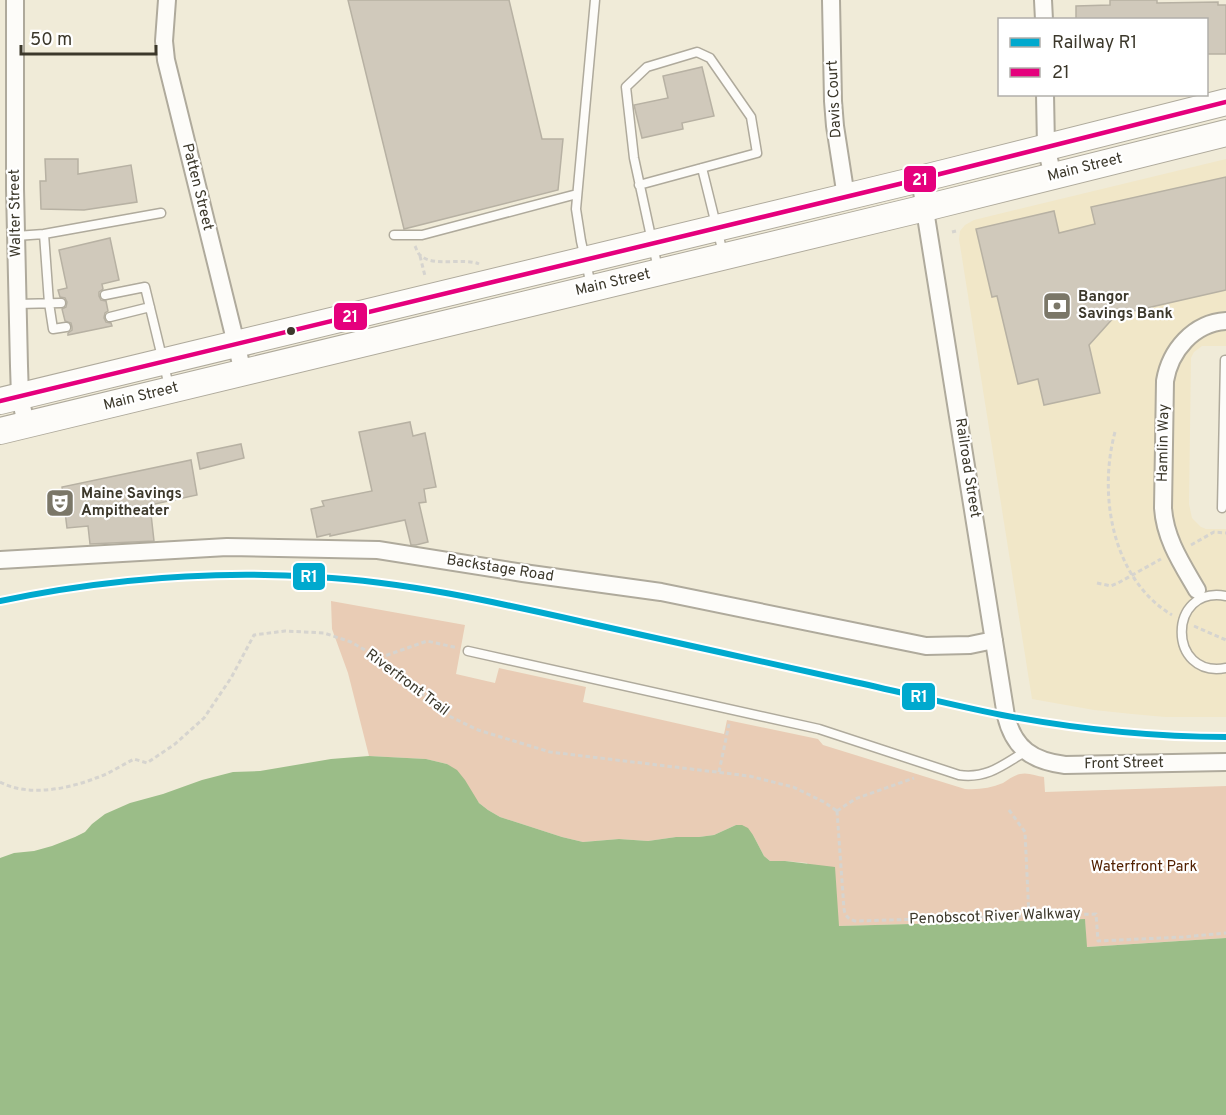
<svg xmlns="http://www.w3.org/2000/svg" width="1226" height="1115" font-family="Overpass,sans-serif">
	<style>
		.built { fill: #f1e7c8 }
		.green { fill: #e9ccb5 }
		.water { fill: #9bbd88 }
		.building { fill: #d0c9bb; stroke: #b7b1a3; stroke-width: 1.5 }
		.lines { fill: none; stroke-linecap: round; stroke-linejoin: round }
		.lane-casing { stroke: #afaa9c; stroke-width: 11 }
		.street-casing { stroke: #afaa9c; stroke-width: 20 }
		.primary-casing { stroke: #afaa9c; stroke-width: 28 }
		.path { stroke: #d6d4cf; stroke-width: 3; stroke-dasharray: 4.5 3; stroke-linecap: butt }
		.lane { stroke: #fdfcf9; stroke-width: 8 }
		.street { stroke: #fdfcf9; stroke-width: 16 }
		.primary { stroke: #fdfcf9; stroke-width: 26 }
		.bus-1-casing { stroke: #fff; stroke-width: 9 }
		.bus-1 { stroke: #e5007d; stroke-width: 4.5 }
		.rail-1-casing { stroke: #fff; stroke-width: 10 }
		.rail-1 { stroke: #00a9ce; stroke-width: 6 }
		.bus-dot { fill: #3c382b; stroke: #fff; stroke-width: 2 }
		.labels { text-anchor: middle; dominant-baseline: central; stroke-width: 4.5; stroke-linejoin: round; paint-order: stroke }
		.street-label { font-size: 15px; fill: #3c382b; stroke: #fff }
		.poi-label { font-size: 15px; font-weight: bold; fill: #3c382b; stroke: #fff; text-anchor: start }
		.park-label { font-size: 15px; fill: #522102; stroke: #fff }
		.line-badge { stroke: #fff; stroke-width: 2 }
		.badge-label { font-size: 16px; text-anchor: middle; font-weight: bold; fill: #fff }
	</style>
	<rect width="100%" height="100%" fill="#f0ebd8"/>
	<path class="built" d="M 1226,159 L 1226,346 L 1202,346 L 1194,352 L 1191,358 L 1189,504 L 1192,518 L 1201,527 L 1206,529 L 1226,529 L 1226,717 L 1165,717 L 1132,714 L 1094,710 L 1032,699 L 959,239 L 960,231 L 965,225 L 974,220 Z"/>
	<path class="green" d="M 331,601 L 465,625 L 456,674 L 495,683 L 499,668 L 586,687 L 583,702 L 724,734 L 727,720 L 818,739 L 823,745 L 965,789 C 978,790 991,788 1003,783 C 1008,780 1014,775 1020,774 C 1028,772 1036,776 1044,777 L 1045,792 L 1226,786 L 1226,938 L 1086,947 L 1085,919 L 839,926 L 807,863 L 785,861 L 770,861 L 764,856 L 753,835 L 736,825 L 714,835 L 699,837 L 676,837 L 648,841 L 619,839 L 583,842 L 562,837 L 500,817 L 488,810 L 479,803 L 447,764 L 426,759 L 369,756 L 348,673 L 332,629 Z"/>
	<path class="water" d="M 369,756 L 426,759 L 447,764 L 457,770 L 465,780 L 479,803 L 488,810 L 500,817 L 562,837 L 583,842 L 619,839 L 648,841 L 676,837 L 699,837 L 714,835 L 736,825 L 742,825 L 748,828 L 753,835 L 764,856 L 770,861 L 785,861 L 835,867 L 839,926 L 1085,919 L 1087,947 L 1226,938 L 1226,1115 L 0,1115 L 0,858 L 14,853 L 34,851 L 52,846 L 75,837 L 85,832 L 92,824 L 105,814 L 130,803 L 163,794 L 202,780 L 233,772 L 260,771 L 331,759 Z"/>
	<path class="building" d="M 348,0 L 509,0 L 542,139 L 563,139 L 558,190 L 404,229 Z
		M 1110,0 L 1157,0 L 1157,3 L 1218,2 L 1218,5 L 1226,5 L 1226,54 L 1206,54 L 1206,20 L 1076,20 L 1076,6 L 1110,5 Z
		M 702,67 L 714,116 L 682,123 L 683,129 L 642,138 L 634,105 L 668,98 L 663,76 Z
		M 45,159 L 78,159 L 78,174 L 131,165 L 137,202 L 84,210 L 41,209 L 40,181 L 46,181 Z
		M 1226,177 L 1226,290 L 1116,315 L 1089,345 L 1100,393 L 1044,405 L 1038,379 L 1018,384 L 997,296 L 992,297 L 976,229 L 1054,211 L 1059,233 L 1095,224 L 1091,207 Z
		M 110,238 L 119,280 L 102,284 L 103,289 L 99,292 L 99,296 L 101,300 L 106,301 L 108,311 L 105,313 L 104,318 L 106,322 L 111,323 L 112,326 L 68,335 L 68,333 L 72,330 L 72,327 L 71,323 L 65,321 L 62,309 L 66,307 L 67,302 L 65,298 L 60,297 L 58,290 L 67,288 L 59,250 Z
		M 410,422 L 413,436 L 425,433 L 436,487 L 424,489 L 426,502 L 419,503 L 428,542 L 416,545 L 411,545 L 405,520 L 330,536 L 330,534 L 317,537 L 311,509 L 324,506 L 322,501 L 372,491 L 359,432 Z
		M 241,444 L 244,458 L 200,469 L 197,453 Z
		M 191,460 L 197,495 L 150,505 L 154,541 L 90,544 L 88,526 L 67,528 L 62,487 Z"/>
	<g class="lines">
		<g class="lane-casing">
			<path id="lane" d="M 702,168 L 723,253
				M 639,185 L 757,153 L 751,117 L 710,58 L 697,52 L 647,67 L 626,87 L 634,158 L 658,269
				M 44,234 L 161,213
				M 394,235 L 422,235 L 577,194
				M 16,236 L 44,234 L 49,303 L 53,329 L 66,327
				M 591,285 L 581,241 L 576,209 L 595,0
				M 105,295 L 145,287 L 169,386
				M 17,304 L 61,303
				M 110,317 L 150,307
				M 1222,508 L 1225,360
				M 1226,596 C 1167,585 1167,679 1226,668
				M 468,651 L 819,729 L 959,775 C 987,779 1003,765 1026,751"/>
		</g>
		<g class="street-casing">
			<path id="street" d="M 15,0 L 15,189 L 19,366 L 20,396 L 26,425
				M 167,0 L 164,41 L 166,60 L 243,372
				M 831,0 L 833,101 L 835,126 L 846,197
				M 1043,0 L 1044,20
				M 1045,94 L 1046,147 L 1053,176
				M 920,179 L 1006,716 C 1014,749 1033,761 1065,765 L 1226,762
				M 0,560 L 227,547 L 378,550 L 523,573 L 661,592 L 926,646 L 970,645 L 994,640
				M 1197,590 C 1182,564 1165,539 1163,508 L 1165,381 C 1170,351 1193,323 1226,321"/>
		</g>
		<g class="primary-casing">
			<path id="primary" d="M 0,401 L 920,179 L 1226,102
				M 0,431 L 925,208 L 1226,133"/>
		</g>
		<path class="path" d="M 952,232 L 956,231
			M 415,246 C 416,248 418,254 420,255 C 433,268 463,257 479,264
			M 420,256 L 425,276
			M 1115,432 C 1098,495 1112,579 1172,615
			M 1191,545 L 1214,532 L 1226,533
			M 1097,583 L 1111,586 L 1118,583 L 1161,559
			M 1194,626 L 1226,640
			M 379,658 L 427,641 L 458,648
			M 719,772 L 729,724
			M 0,782 C 28,797 68,789 96,778 C 109,774 122,765 134,759 L 147,763 L 175,744 L 204,718 L 231,678 L 254,635 L 285,631 L 324,633 L 351,642 L 379,658 L 447,715 L 478,730 L 550,752 L 749,776 L 793,787 L 824,802 L 837,811
			M 1009,810 L 1025,832 L 1029,917
			M 837,811 L 844,909 C 845,916 848,919 855,921 L 1096,914 L 1098,941 L 1183,937 L 1226,933
			M 837,811 L 855,799 L 914,778"/>
		<use href="#lane" class="lane"/>
		<use href="#street" class="street"/>
		<use href="#primary" class="primary"/>
		<g class="bus-1-casing">
			<path id="bus-1" d="M 0,401 L 920,179 L 1226,102"/>
		</g>
		<use href="#bus-1" class="bus-1"/>
		<g class="rail-1-casing">
			<path id="rail-1" d="M 0,601 C 105,579 210,570 317,577 C 408,582 499,603 588,623 C 675,642 763,662 850,681 C 901,692 951,705 1002,715 C 1076,729 1151,737 1226,737"/>
		</g>
		<use href="#rail-1" class="rail-1"/>
	</g>
	<defs>
		<g id="bank-square" transform="scale(1.5)"><rect x="-9" y="-9" width="18" height="18" rx="4" fill="#7b7768" stroke="#fff"/><path d="M-6-4H6V4H-6ZM0-2.3a2.3 2.3 0 1 0 0 4.6a2.3 2.3 0 1 0 0-4.6Z" fill="#fff"/></g>
		<g id="theatre-square" transform="scale(1.5)"><rect x="-9" y="-9" width="18" height="18" rx="4" fill="#7b7768" stroke="#fff"/><path d="M-5-5.5Q0-4 5-5.5V0Q5 5 0 6Q-5 5-5 0ZM-3.3-2.5H-1v1.5H-3.3ZM1-2.5H3.3v1.5H1ZM-2.8 1Q0 5.5 2.8 1Z" fill="#fff"/></g>
	</defs>
	<g fill-rule="evenodd">
		<use href="#bank-square" x="1057" y="306"/>
		<use href="#theatre-square" x="60" y="503"/>
	</g>
	<circle class="bus-dot" cx="291" cy="331" r="5"/>
	<g class="labels">
		<g class="street-label">
			<text transform="translate(835 99) rotate(-93)">Davis Court</text>
			<text transform="translate(1085 168) rotate(-14)">Main Street</text>
			<text transform="translate(197 187) rotate(76)">Patten Street</text>
			<text transform="translate(16 213) rotate(-91)">Walter Street</text>
			<text transform="translate(613 283) rotate(-13)">Main Street</text>
			<text transform="translate(141 397) rotate(-14)">Main Street</text>
			<text transform="translate(1164 443) rotate(-89)">Hamlin Way</text>
			<text transform="translate(967 468) rotate(81)">Railroad Street</text>
			<text transform="translate(500 569) rotate(9)">Backstage Road</text>
			<text transform="translate(407 683) rotate(37)">Riverfront Trail</text>
			<text transform="translate(1124 764) rotate(-1)">Front Street</text>
			<text transform="translate(995 917) rotate(-2)">Penobscot River Walkway</text>
		</g>
		<g class="poi-label">
			<text x="1078" y="297">Bangor<tspan x="1078" dy="17">Savings Bank</tspan></text>
			<text x="81" y="494">Maine Savings<tspan x="81" dy="17">Ampitheater</tspan></text>
		</g>
		<g class="park-label">
			<text x="1144" y="867">Waterfront Park</text>
		</g>
	</g>
	<g class="line-badge">
		<rect x="903" y="165" width="34" height="28" rx="6" fill="#e5007d"/>
		<rect x="333" y="302" width="35" height="29" rx="6" fill="#e5007d"/>
		<rect x="292" y="562" width="34" height="29" rx="6" fill="#00a9ce"/>
		<rect x="901" y="682" width="35" height="29" rx="6" fill="#00a9ce"/>
	</g>
	<g class="badge-label">
		<text x="920" y="185">21</text>
		<text x="350" y="322">21</text>
		<text x="309" y="582">R1</text>
		<text x="919" y="702">R1</text>
	</g>
	<rect x="998" y="18" width="210" height="78" fill="#ffffff" stroke="#b1afaa" stroke-width="1.5"/>
	<rect x="1010" y="38" width="30" height="9" fill="#00a9ce" stroke="#b1afaa" stroke-width="1.5"/>
	<text x="1052" y="48" font-size="18" fill="#3c382b">Railway R1</text>
	<rect x="1010" y="68" width="30" height="9" fill="#e5007d" stroke="#b1afaa" stroke-width="1.5"/>
	<text x="1052" y="78" font-size="18" fill="#3c382b">21</text>
	<path d="M21 45v9h135v-9" fill="none" stroke="#3c382b" stroke-width="3"/>
	<text x="30" y="45" font-size="18" fill="#3c382b" stroke="#ffffff" stroke-width="4.5" paint-order="stroke">50 m</text>
</svg>
